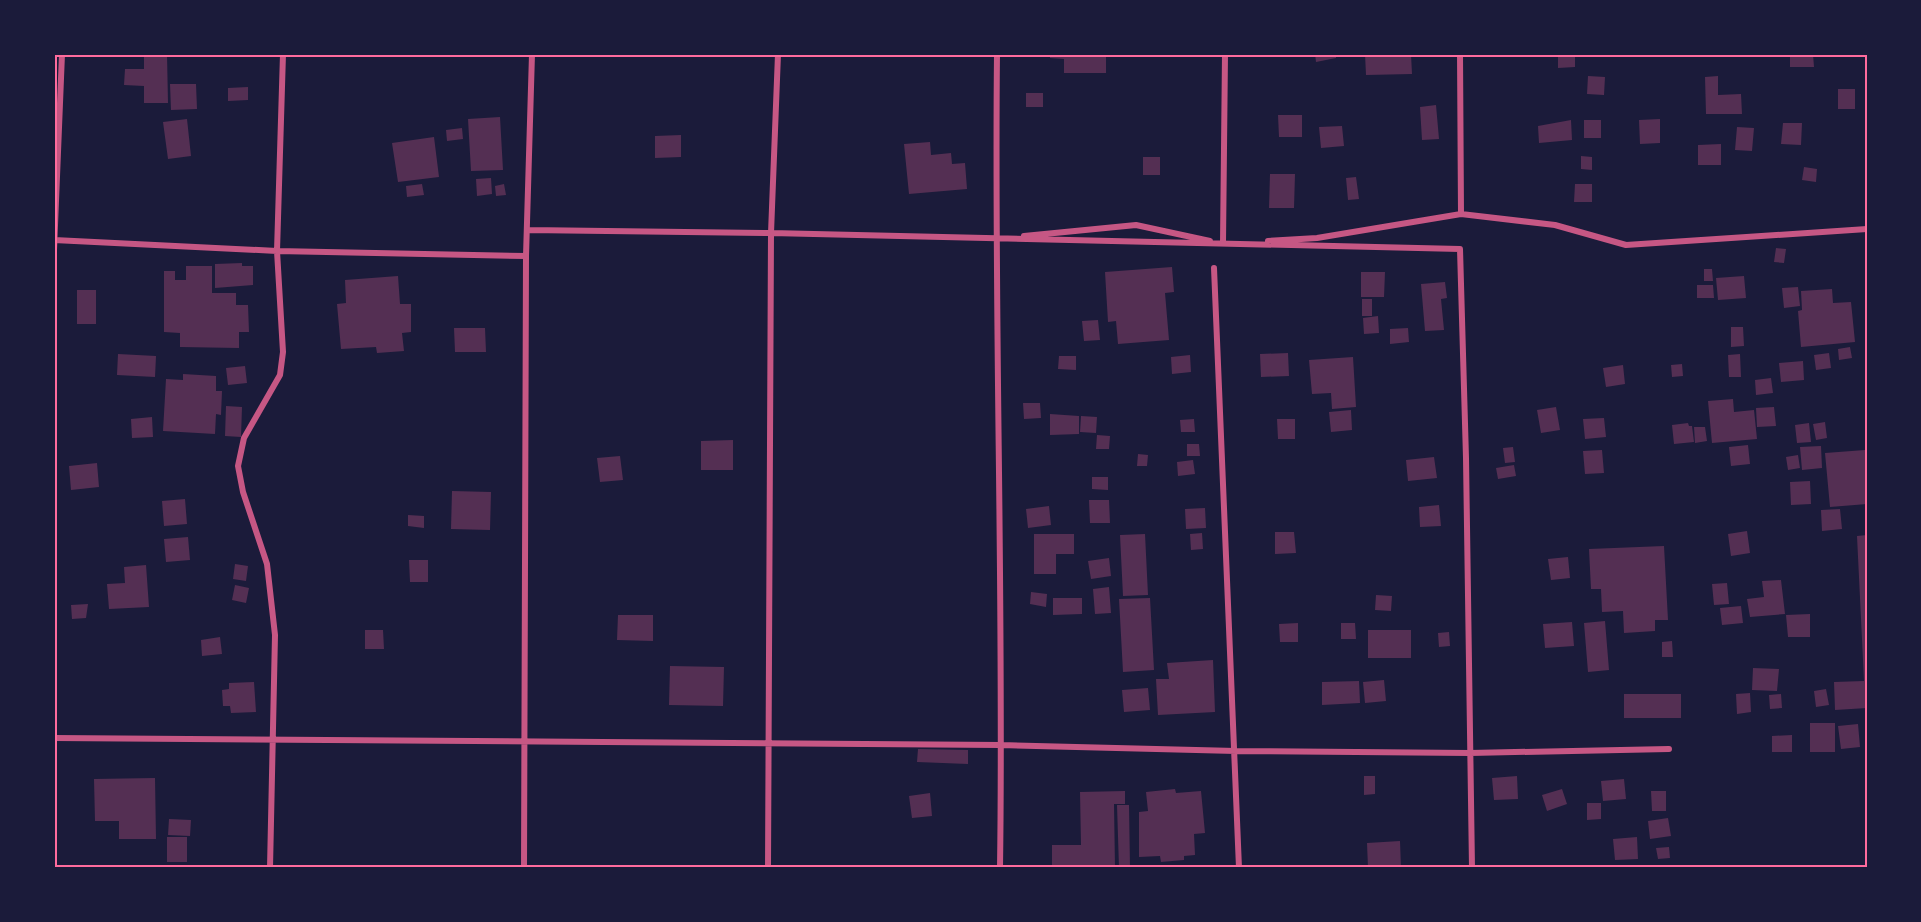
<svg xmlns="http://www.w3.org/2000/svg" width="1921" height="922" font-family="'Nunito Sans',sans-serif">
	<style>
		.building { fill: #542f53 }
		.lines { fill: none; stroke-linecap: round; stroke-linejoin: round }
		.minor { stroke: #c65784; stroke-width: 6 }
		.neatline { fill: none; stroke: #ff6b9d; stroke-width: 2 }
	</style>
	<rect width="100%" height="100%" fill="#1b1b3a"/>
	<path class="building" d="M 144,54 L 167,54 L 168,103 L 144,103 L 144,86 L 124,85 L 125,69 L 144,69 Z
		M 1050,54 L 1106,54 L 1106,73 L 1064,73 L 1064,59 L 1050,58 Z
		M 1315,54 L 1336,54 L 1336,58 L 1316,62 Z
		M 1365,54 L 1411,54 L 1412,74 L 1366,75 Z
		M 1558,54 L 1575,54 L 1575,67 L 1558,68 Z
		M 1790,54 L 1813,54 L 1814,67 L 1790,67 Z
		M 1588,76 L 1605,77 L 1604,95 L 1587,94 Z
		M 1718,76 L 1718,95 L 1741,94 L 1742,114 L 1706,114 L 1705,77 Z
		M 170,84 L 196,84 L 197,109 L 171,110 Z
		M 248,87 L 248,100 L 228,101 L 228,88 Z
		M 1838,89 L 1855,89 L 1855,109 L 1838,109 Z
		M 1026,93 L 1043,93 L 1043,107 L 1026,107 Z
		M 1436,105 L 1439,139 L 1422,140 L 1420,107 Z
		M 1278,115 L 1302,115 L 1302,137 L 1279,137 Z
		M 500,117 L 503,170 L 471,171 L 468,119 Z
		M 187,119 L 191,156 L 168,159 L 163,122 Z
		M 1660,119 L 1660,143 L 1640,144 L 1639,120 Z
		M 1571,120 L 1572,140 L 1539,143 L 1538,126 Z
		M 1584,120 L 1601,120 L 1601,138 L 1584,138 Z
		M 1783,123 L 1802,123 L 1801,145 L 1781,144 Z
		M 1342,126 L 1344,146 L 1321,148 L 1319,127 Z
		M 1737,127 L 1754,128 L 1752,151 L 1735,150 Z
		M 462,128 L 463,139 L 447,141 L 446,130 Z
		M 681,135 L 681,157 L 655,158 L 655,136 Z
		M 434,137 L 439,177 L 398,182 L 392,143 Z
		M 930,142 L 931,155 L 951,153 L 952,164 L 965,163 L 967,189 L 909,194 L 904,144 Z
		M 1721,144 L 1721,165 L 1698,165 L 1698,145 Z
		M 1581,156 L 1592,157 L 1592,170 L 1581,169 Z
		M 1143,157 L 1160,157 L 1160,175 L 1143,175 Z
		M 1804,167 L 1817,169 L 1816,182 L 1802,180 Z
		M 1270,174 L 1295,174 L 1294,208 L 1269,208 Z
		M 1356,177 L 1359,199 L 1348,200 L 1346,178 Z
		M 491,178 L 492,194 L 477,196 L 476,179 Z
		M 422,184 L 424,195 L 407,197 L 406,186 Z
		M 504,184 L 506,195 L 496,196 L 495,186 Z
		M 1575,184 L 1592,184 L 1592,202 L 1574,202 Z
		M 1776,248 L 1786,249 L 1784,263 L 1774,262 Z
		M 242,263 L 242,266 L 253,266 L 253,285 L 215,288 L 215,264 Z
		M 186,266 L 212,266 L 212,293 L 236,293 L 236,305 L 248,305 L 249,332 L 239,332 L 239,348 L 180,347 L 180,333 L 164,332 L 164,271 L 175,271 L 175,280 L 186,280 Z
		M 1172,267 L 1174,292 L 1165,293 L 1169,340 L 1118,344 L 1116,321 L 1108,322 L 1105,272 Z
		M 1704,269 L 1712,269 L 1713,281 L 1704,281 Z
		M 1361,272 L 1385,272 L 1384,297 L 1361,297 Z
		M 398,276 L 400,304 L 411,304 L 411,332 L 402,333 L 404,351 L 377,353 L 376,347 L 341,349 L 337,304 L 346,303 L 345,280 Z
		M 1744,276 L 1746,298 L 1718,300 L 1716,278 Z
		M 1445,282 L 1447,298 L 1441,299 L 1444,330 L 1425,331 L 1421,284 Z
		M 1697,285 L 1713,285 L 1714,298 L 1697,298 Z
		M 1798,287 L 1800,306 L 1784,308 L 1782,288 Z
		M 1832,289 L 1833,303 L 1851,302 L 1855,342 L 1801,347 L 1798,311 L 1802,310 L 1801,291 Z
		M 77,290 L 96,290 L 96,324 L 77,324 Z
		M 1362,299 L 1372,299 L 1372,316 L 1362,316 Z
		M 1378,316 L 1379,333 L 1364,334 L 1363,318 Z
		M 1098,320 L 1100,340 L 1084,341 L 1082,321 Z
		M 1731,327 L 1743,327 L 1744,346 L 1731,347 Z
		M 454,328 L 485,328 L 486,352 L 455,352 Z
		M 1408,328 L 1409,342 L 1390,344 L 1390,329 Z
		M 1850,347 L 1852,358 L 1839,360 L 1838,349 Z
		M 1288,353 L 1289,376 L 1261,377 L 1260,354 Z
		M 1829,353 L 1831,368 L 1816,370 L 1814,355 Z
		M 118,354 L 156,356 L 155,377 L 117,375 Z
		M 1740,354 L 1741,377 L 1729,377 L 1728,355 Z
		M 1190,355 L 1191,372 L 1172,374 L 1171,357 Z
		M 1059,356 L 1076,356 L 1076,370 L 1058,369 Z
		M 1353,357 L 1356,407 L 1332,409 L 1331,393 L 1312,394 L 1309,360 Z
		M 1803,361 L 1804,380 L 1781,382 L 1779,363 Z
		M 1682,364 L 1683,376 L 1672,377 L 1671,365 Z
		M 1623,365 L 1625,384 L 1606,387 L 1603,368 Z
		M 245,366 L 247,383 L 228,385 L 226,368 Z
		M 183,374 L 216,376 L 216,391 L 222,391 L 221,415 L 216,414 L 215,434 L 163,431 L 166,379 L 183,380 Z
		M 1771,378 L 1773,393 L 1756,395 L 1755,380 Z
		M 1733,399 L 1734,412 L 1754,410 L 1757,439 L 1712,443 L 1708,401 Z
		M 1023,403 L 1040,403 L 1041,418 L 1024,419 Z
		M 226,406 L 242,407 L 241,437 L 225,436 Z
		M 1556,407 L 1560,430 L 1541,433 L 1537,410 Z
		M 1774,407 L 1776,426 L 1757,427 L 1756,408 Z
		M 1351,410 L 1352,430 L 1331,432 L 1329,412 Z
		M 1050,414 L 1079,416 L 1079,434 L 1050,435 Z
		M 1081,416 L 1097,417 L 1096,433 L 1080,432 Z
		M 152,417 L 153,437 L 132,438 L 131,419 Z
		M 1604,418 L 1606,437 L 1585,439 L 1583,419 Z
		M 1194,419 L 1195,432 L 1181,432 L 1180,420 Z
		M 1277,419 L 1295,419 L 1295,439 L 1278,439 Z
		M 1825,422 L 1827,438 L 1816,440 L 1813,424 Z
		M 1688,423 L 1689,426 L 1692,426 L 1694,442 L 1674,444 L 1672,425 Z
		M 1809,423 L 1811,442 L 1797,443 L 1795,425 Z
		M 1694,427 L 1705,427 L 1707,441 L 1695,443 Z
		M 1097,435 L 1110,436 L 1109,449 L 1096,449 Z
		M 733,440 L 733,470 L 701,470 L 701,441 Z
		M 1187,444 L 1199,444 L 1200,456 L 1187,456 Z
		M 1748,445 L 1750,464 L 1731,466 L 1729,447 Z
		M 1821,446 L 1822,468 L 1802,470 L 1800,447 Z
		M 1513,447 L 1515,462 L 1505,463 L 1503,448 Z
		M 1602,450 L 1604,473 L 1585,474 L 1583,451 Z
		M 1865,450 L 1867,504 L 1830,507 L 1825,453 Z
		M 1138,454 L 1148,455 L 1147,466 L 1137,466 Z
		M 1798,455 L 1800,468 L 1788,470 L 1786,457 Z
		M 620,456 L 623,480 L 600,482 L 597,458 Z
		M 1434,457 L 1437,478 L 1408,481 L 1406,460 Z
		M 1193,460 L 1195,474 L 1178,476 L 1177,462 Z
		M 97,463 L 99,487 L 71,490 L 69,466 Z
		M 1514,465 L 1516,476 L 1498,479 L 1496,468 Z
		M 1092,477 L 1108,477 L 1108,490 L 1092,489 Z
		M 1810,481 L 1811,504 L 1791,505 L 1790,482 Z
		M 452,491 L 491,492 L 490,530 L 451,529 Z
		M 185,499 L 187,524 L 164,526 L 162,501 Z
		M 1089,500 L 1109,500 L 1110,523 L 1090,523 Z
		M 1439,505 L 1441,526 L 1420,527 L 1419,507 Z
		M 1049,506 L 1051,525 L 1028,528 L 1026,509 Z
		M 1205,508 L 1206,528 L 1186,529 L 1185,509 Z
		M 1840,509 L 1842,529 L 1822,531 L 1821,510 Z
		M 408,515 L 424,516 L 424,528 L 408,526 Z
		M 1747,531 L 1750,553 L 1731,556 L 1728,534 Z
		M 1275,532 L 1294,532 L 1296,553 L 1275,554 Z
		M 1202,533 L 1203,549 L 1191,550 L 1190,534 Z
		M 1034,534 L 1074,534 L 1074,554 L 1056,554 L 1056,574 L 1034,574 Z
		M 1145,534 L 1148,595 L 1123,596 L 1120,535 Z
		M 1867,535 L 1867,708 L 1835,710 L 1834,682 L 1864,681 L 1857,536 Z
		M 188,537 L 190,560 L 166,562 L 164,539 Z
		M 1664,546 L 1668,620 L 1655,620 L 1655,631 L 1624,633 L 1623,611 L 1602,612 L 1601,589 L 1591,589 L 1589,549 Z
		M 1568,557 L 1570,578 L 1551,580 L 1548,559 Z
		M 1109,558 L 1111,576 L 1091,579 L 1088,561 Z
		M 409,560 L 428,560 L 428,582 L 410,582 Z
		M 235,564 L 248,566 L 246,581 L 233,579 Z
		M 146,565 L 149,607 L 109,609 L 107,584 L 125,583 L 124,567 Z
		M 1781,580 L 1785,614 L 1750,617 L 1747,599 L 1764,597 L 1762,581 Z
		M 1727,583 L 1729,604 L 1714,605 L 1712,584 Z
		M 235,585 L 249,588 L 246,603 L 232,600 Z
		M 1109,587 L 1111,613 L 1095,614 L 1093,589 Z
		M 1031,592 L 1047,594 L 1046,607 L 1030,604 Z
		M 1376,595 L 1392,596 L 1391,611 L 1375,610 Z
		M 1053,598 L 1082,598 L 1082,614 L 1053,615 Z
		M 1150,598 L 1154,670 L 1123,672 L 1119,599 Z
		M 88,604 L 86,618 L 72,619 L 71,605 Z
		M 1741,606 L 1743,623 L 1722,625 L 1720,608 Z
		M 1810,614 L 1810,637 L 1788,637 L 1786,615 Z
		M 618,615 L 653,615 L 653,641 L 617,640 Z
		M 1605,621 L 1609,670 L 1588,672 L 1584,623 Z
		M 1572,622 L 1574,646 L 1545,648 L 1543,624 Z
		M 1298,623 L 1298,642 L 1280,642 L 1279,624 Z
		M 1341,623 L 1355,623 L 1356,639 L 1341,639 Z
		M 365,630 L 383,630 L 384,649 L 365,649 Z
		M 1368,630 L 1411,630 L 1411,658 L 1368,658 Z
		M 1449,632 L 1450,646 L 1439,647 L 1438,633 Z
		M 220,637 L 222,654 L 202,656 L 201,640 Z
		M 1672,641 L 1673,657 L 1662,657 L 1662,642 Z
		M 1213,660 L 1215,712 L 1158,715 L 1156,679 L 1169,679 L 1167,663 Z
		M 670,666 L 724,667 L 723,706 L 669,705 Z
		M 1753,668 L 1779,669 L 1777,691 L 1752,690 Z
		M 1384,680 L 1386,701 L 1365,703 L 1363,682 Z
		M 1359,681 L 1360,703 L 1322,705 L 1322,682 Z
		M 254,682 L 256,712 L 231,713 L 230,706 L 223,706 L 222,690 L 229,689 L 229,683 Z
		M 1148,688 L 1150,710 L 1124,712 L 1122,690 Z
		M 1826,689 L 1829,705 L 1816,707 L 1814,691 Z
		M 1750,693 L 1751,712 L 1737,714 L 1736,694 Z
		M 1624,694 L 1681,694 L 1681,718 L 1624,718 Z
		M 1781,694 L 1782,708 L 1770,709 L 1769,695 Z
		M 1810,723 L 1835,723 L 1835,752 L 1810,752 Z
		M 1858,724 L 1860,747 L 1841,749 L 1838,726 Z
		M 1792,735 L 1792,752 L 1772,752 L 1772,736 Z
		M 918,749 L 968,750 L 968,764 L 917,762 Z
		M 1364,776 L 1375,776 L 1375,794 L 1364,795 Z
		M 1517,776 L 1518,799 L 1494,800 L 1492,778 Z
		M 155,778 L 156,839 L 119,839 L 119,821 L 95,821 L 94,779 Z
		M 1624,779 L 1626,799 L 1603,801 L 1601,781 Z
		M 1175,789 L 1176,793 L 1201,791 L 1205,833 L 1194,834 L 1195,855 L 1184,856 L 1184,860 L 1161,862 L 1160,856 L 1139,857 L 1139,812 L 1148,811 L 1146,792 Z
		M 1562,789 L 1567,804 L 1547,811 L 1542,795 Z
		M 1125,791 L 1125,804 L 1114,804 L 1115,868 L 1052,868 L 1052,845 L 1081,845 L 1080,792 Z
		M 1651,791 L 1666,791 L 1666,811 L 1652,811 Z
		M 930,793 L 932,816 L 912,818 L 909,796 Z
		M 1587,803 L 1601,803 L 1601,819 L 1587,820 Z
		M 1117,805 L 1129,805 L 1130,868 L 1119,868 Z
		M 1668,818 L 1671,836 L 1650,839 L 1648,821 Z
		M 169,819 L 191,820 L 190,836 L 168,835 Z
		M 167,837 L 187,837 L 187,862 L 167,862 Z
		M 1637,837 L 1638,859 L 1615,860 L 1613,839 Z
		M 1400,841 L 1401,868 L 1368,868 L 1367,843 Z
		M 1669,847 L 1670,858 L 1658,859 L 1656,848 Z"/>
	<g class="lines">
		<path class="minor" d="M 997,54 C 994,325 1004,597 1000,868
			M 1460,54 L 1461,214
			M 528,230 L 771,233 L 1460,249 L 1466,458 L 1472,868
			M 1024,236 L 1136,225 L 1210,241
			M 54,240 L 277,251 L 526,256
			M 1268,241 L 1317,238 L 1461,214 L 1555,225 L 1626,245 L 1867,229
			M 1223,243 L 1225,54
			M 54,250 L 62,54
			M 1214,268 L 1239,868
			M 54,738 L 1001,745 L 1236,751 L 1470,753 L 1669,749
			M 270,868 L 275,635 L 267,564 L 243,492 L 238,466 L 244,438 L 280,375 L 283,352 L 277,251 L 283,54
			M 524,868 L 526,256 L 532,54
			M 768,868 L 771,233 L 778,54"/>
	</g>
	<rect width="1921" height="922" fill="none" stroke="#1b1b3a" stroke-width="111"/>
	<rect x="56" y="56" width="1810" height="810" class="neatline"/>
</svg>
